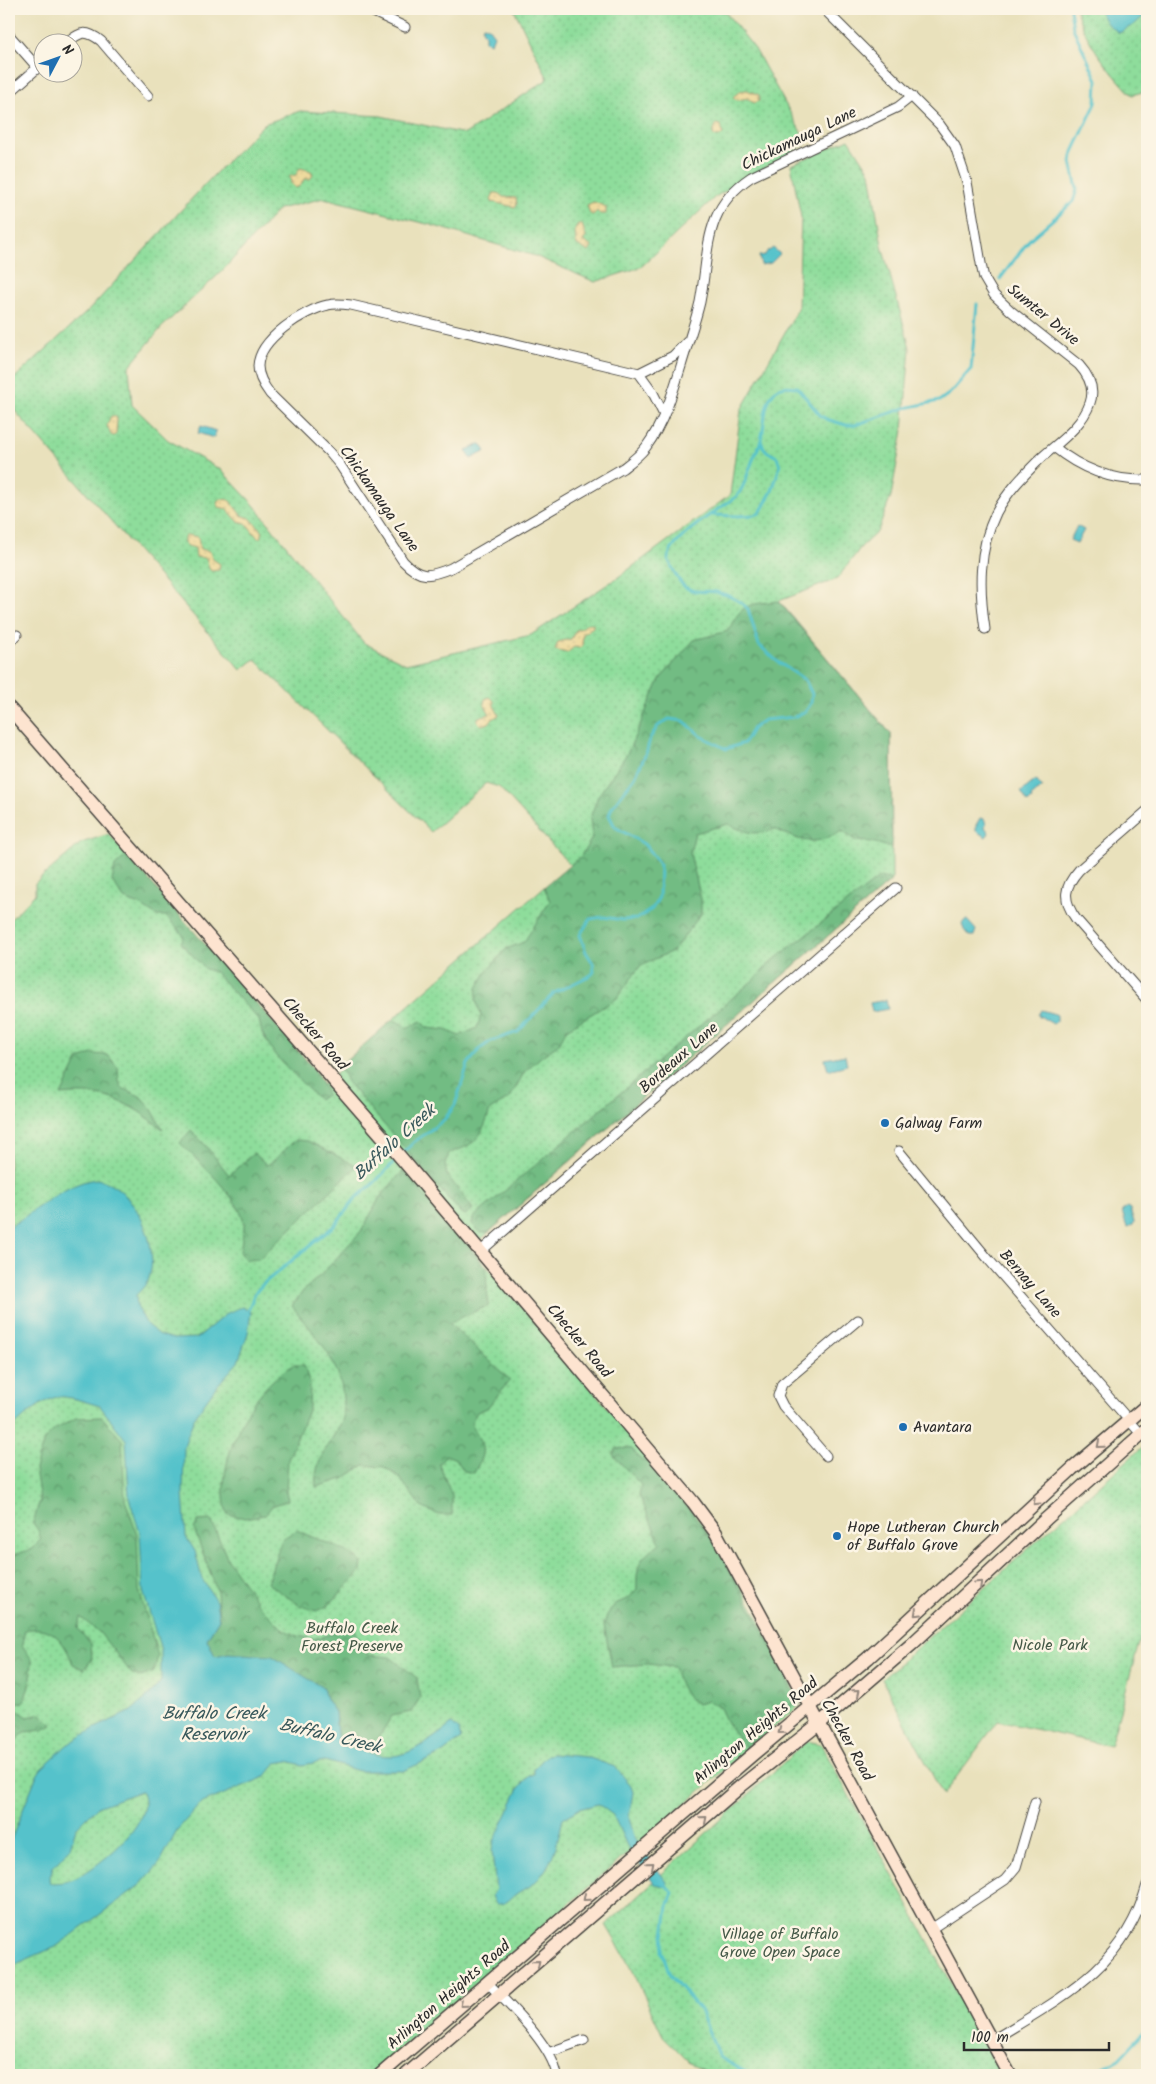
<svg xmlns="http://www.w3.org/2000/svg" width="1156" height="2084" font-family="Kalam,sans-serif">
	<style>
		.green { fill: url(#green-dots); stroke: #5c8463 }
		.forest { fill: url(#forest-crowns); stroke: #4e7457 }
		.sand { fill: url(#sand-dots); stroke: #8c8264 }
		.water { fill: #55c2cb; stroke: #40767b; fill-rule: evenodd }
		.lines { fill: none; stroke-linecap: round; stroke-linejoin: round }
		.stream { stroke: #55c2cb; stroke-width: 3 }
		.street-casing { stroke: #484641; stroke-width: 11 }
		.secondary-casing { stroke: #484641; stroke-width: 15 }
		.street { stroke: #fff; stroke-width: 9 }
		.secondary { stroke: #fde4d0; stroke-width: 12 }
		.oneway { stroke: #94887e }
		.poi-dot { fill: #1f6fb2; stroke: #fcf5e5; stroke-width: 2 }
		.labels { text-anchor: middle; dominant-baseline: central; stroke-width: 5; stroke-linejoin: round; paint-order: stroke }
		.street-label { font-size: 16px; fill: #2b2b2b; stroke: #fcf5e5 }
		.poi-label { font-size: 16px; fill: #2b2b2b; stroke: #fcf5e5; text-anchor: start }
		.park-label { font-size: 16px; fill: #445847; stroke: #fcf5e5 }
		.water-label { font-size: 18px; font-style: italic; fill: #38585b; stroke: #fcf5e5 }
	</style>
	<defs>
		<pattern id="green-dots" width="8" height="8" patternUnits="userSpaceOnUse" patternTransform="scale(1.25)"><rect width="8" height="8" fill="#8edd9b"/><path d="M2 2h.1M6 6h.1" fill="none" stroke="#7bbe86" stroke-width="1.8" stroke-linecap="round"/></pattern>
		<pattern id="forest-crowns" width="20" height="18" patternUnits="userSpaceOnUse" patternTransform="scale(1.25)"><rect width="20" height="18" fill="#72bc83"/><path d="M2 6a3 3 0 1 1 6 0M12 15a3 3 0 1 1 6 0" fill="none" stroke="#5e996b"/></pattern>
		<pattern id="sand-dots" width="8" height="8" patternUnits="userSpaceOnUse" patternTransform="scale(1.25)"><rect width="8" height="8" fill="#eeda9e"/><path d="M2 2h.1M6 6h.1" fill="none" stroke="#cb8" stroke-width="1.8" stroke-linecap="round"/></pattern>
	</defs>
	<rect width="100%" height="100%" fill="#fcf5e5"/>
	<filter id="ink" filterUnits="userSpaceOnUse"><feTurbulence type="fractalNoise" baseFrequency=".02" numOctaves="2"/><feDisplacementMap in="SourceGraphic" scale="10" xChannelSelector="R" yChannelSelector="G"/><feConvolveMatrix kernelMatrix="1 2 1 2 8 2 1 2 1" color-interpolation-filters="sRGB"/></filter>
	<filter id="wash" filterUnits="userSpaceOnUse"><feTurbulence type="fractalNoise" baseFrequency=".0096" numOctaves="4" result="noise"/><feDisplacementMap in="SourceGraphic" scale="20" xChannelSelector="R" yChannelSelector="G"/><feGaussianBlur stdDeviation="1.12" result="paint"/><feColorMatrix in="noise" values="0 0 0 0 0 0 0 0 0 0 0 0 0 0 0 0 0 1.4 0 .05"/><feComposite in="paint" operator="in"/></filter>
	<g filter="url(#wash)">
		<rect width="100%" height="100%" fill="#e9e1bc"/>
		<path class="green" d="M 514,9 L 723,9 L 755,49 L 807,143 L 715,197 L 641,267 L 595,282 L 535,256 L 431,225 L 324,198 L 279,209 L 221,272 L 161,328 L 129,367 L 132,405 L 168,440 L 221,470 L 254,505 L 364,643 L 406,664 L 531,635 L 617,578 L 730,495 L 741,410 L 798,309 L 801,217 L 791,165 L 849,139 L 870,172 L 882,246 L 910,348 L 903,430 L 891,496 L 878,531 L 861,547 L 837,579 L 779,601 L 891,734 L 892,880 L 471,1248 L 678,1490 L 721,1550 L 780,1658 L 800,1705 L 370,2075 L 9,2075 L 9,921 L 35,894 L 35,883 L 81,843 L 109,834 L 127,855 L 124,858 L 322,1086 L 395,1022 L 393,1019 L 544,887 L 545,889 L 570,865 L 499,787 L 486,783 L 431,832 L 255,659 L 241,670 L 9,404 L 9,383 L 89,310 L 210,179 L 264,124 L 300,111 L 381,116 L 465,134 L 548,79 Z
			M 1076,9 L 1147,9 L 1146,91 L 1132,95 C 1109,70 1085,42 1076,9 Z
			M 1147,1443 L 1147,1615 L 1110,1746 L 998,1721 L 943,1795 L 882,1679 Z
			M 807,1741 L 821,1744 L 1001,2075 L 713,2075 L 692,2065 L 663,2036 L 631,1967 L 606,1925 Z"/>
		<path class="forest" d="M 778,601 L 891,734 L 892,848 L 872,842 L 856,841 L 842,831 C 815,847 801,842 775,829 C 756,836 746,833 728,824 L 695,833 L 690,853 L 701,899 L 701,914 L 673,951 L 641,965 L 616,999 L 567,1029 L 558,1045 L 542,1056 L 525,1071 L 510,1098 L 490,1110 C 482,1137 476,1145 449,1153 L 445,1165 L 447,1175 L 473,1209 L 465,1215 L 460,1212 L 347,1082 L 340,1066 L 393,1019 L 408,1028 L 421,1021 L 427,1028 L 446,1030 L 459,1036 L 477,1028 L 481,1015 L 476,1000 L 477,988 L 485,974 L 506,949 L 524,942 L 550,901 L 544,887 L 581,856 L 592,838 L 590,818 L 598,796 L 628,752 L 660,679 L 694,640 L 728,631 C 743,602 747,605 778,601 Z
			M 127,855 L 315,1070 L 327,1094 L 319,1100 L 275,1055 L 262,1033 L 259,1020 L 215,972 L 205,969 L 181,943 L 184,936 L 166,916 L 157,916 L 140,905 L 124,899 L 112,881 L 115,866 Z
			M 880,877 L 892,880 L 489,1232 L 481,1233 L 472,1224 L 473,1218 L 758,976 L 770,963 Z
			M 92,1054 L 108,1055 L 118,1068 L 119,1081 L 122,1088 L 140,1096 L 151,1108 L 163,1129 C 128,1102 107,1090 61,1095 L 78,1060 Z
			M 191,1130 L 206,1146 L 229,1175 L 254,1153 L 267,1165 C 278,1159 285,1148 296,1140 L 308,1141 L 357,1166 L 259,1259 L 247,1260 L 240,1254 C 240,1246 245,1228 244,1223 C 240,1198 198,1161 180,1143 Z
			M 403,1171 L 486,1268 L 487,1290 L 489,1305 L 449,1323 L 510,1380 L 487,1408 L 477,1412 L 471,1423 C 483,1448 488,1447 474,1473 L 464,1471 L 456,1459 L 446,1455 L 439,1464 L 452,1496 L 452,1515 L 439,1515 L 421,1507 L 399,1477 L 384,1467 L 364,1465 L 343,1479 L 316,1487 C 313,1461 331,1443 342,1421 C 344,1416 343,1411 343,1406 C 345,1366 315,1335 292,1306 L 304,1290 L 322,1274 L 362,1230 L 380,1197 Z
			M 293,1365 L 304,1365 L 310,1385 L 309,1408 L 288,1460 L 286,1491 L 288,1500 L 272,1506 L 265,1515 L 245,1518 L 227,1514 C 213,1464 249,1390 293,1365 Z
			M 102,1417 L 122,1440 L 125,1500 L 137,1534 L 139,1590 L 158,1656 L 154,1672 L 141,1677 L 132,1674 L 99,1632 L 80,1617 L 78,1629 L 91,1644 L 92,1659 L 84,1670 L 73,1664 C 64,1641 53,1624 25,1630 L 22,1645 L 32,1660 L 31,1679 L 24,1702 L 9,1703 L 9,1565 L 16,1554 L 33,1549 L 41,1539 L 38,1530 L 33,1523 L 40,1500 L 35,1469 L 44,1440 L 54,1430 L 76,1418 Z
			M 617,1448 L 632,1449 L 642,1461 L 652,1461 L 716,1545 L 777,1657 L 793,1694 L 794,1702 L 792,1706 L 745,1747 L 727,1723 L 720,1708 L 708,1701 L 697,1704 C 682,1695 679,1684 674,1667 L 647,1664 L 612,1667 L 604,1625 L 607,1615 L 615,1604 L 629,1598 L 637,1589 C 636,1564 640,1558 660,1543 L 639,1495 L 641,1485 L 613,1455 Z
			M 211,1520 L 228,1560 L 259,1605 L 284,1630 L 298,1636 L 314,1639 L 337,1632 L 350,1620 L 368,1655 L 390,1657 L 417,1678 L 420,1698 L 411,1712 L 392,1716 L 380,1735 L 366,1749 L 338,1743 L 335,1712 L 326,1699 L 323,1687 L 228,1653 L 215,1657 L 207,1639 L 219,1619 L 217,1591 L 194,1529 L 198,1521 Z
			M 297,1530 C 317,1541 347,1547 362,1563 L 361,1571 L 328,1606 L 316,1611 L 301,1606 L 267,1583 L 282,1539 Z
			M 9,1705 L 28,1717 L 41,1714 L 52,1725 L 43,1730 L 25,1732 L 9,1747 Z"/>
		<path class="sand" d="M 747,90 L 759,95 L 759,101 L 754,103 C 747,96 745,99 737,100 L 733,97 L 740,91 Z
			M 716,124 L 721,125 L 723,134 L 719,137 L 714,136 L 713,134 Z
			M 300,168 L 311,171 L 313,175 L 310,179 L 304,179 L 301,185 L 296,188 L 291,184 L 290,176 L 296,175 Z
			M 494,193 L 498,193 L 503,197 L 516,198 L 517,204 L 515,207 L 492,202 L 491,199 Z
			M 594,202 L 606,207 L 606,214 L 600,214 L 597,211 L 593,215 L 590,214 L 587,205 Z
			M 578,224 L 582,224 L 586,237 L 583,241 L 592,247 L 589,252 L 576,244 L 575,230 Z
			M 111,416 L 115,416 L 117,419 L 116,434 L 114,436 L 111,435 L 107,425 Z
			M 220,499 L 229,500 L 241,515 L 250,518 L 263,532 L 261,537 L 258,538 L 246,523 L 238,521 L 227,509 L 219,507 L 217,502 Z
			M 187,535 L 198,537 L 200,549 L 209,551 L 214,560 L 220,564 L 219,570 L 212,571 L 210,570 L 206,558 L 196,557 L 195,548 L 188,546 L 184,542 L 184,538 Z
			M 588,623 L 593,624 L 593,627 L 583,634 L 582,646 L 579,648 L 574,647 L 567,653 L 555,650 L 558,642 L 571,639 L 576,630 L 582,628 Z
			M 490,697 L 494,701 L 494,706 L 499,715 L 492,719 L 489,723 L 481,725 L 477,721 L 479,717 L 490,714 L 484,704 L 485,699 Z"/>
		<path class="water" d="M 1098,9 L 1147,9 L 1147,13 L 1135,24 L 1119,33 L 1107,24 Z
			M 483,26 L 488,27 L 494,35 L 491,43 L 485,41 L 485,35 L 482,29 Z
			M 773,248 L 780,254 L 771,263 L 761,265 L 759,256 L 765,255 L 768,250 L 769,251 Z
			M 201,426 L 216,431 L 214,438 L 198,433 Z
			M 481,444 L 486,451 L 471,459 L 466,450 Z
			M 1077,526 L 1084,530 L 1077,543 L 1070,540 Z
			M 1036,780 L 1042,788 L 1031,797 L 1032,799 L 1028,803 L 1021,792 Z
			M 980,818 L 984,819 L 986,823 L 985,827 L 989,833 L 986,837 L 976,831 L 976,825 Z
			M 965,920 L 967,920 L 976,930 L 974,936 L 969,936 L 964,930 L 962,924 Z
			M 886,1000 L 888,1009 L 872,1012 L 870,1003 Z
			M 1041,1010 L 1055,1014 L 1057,1015 L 1057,1021 L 1053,1024 L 1038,1015 Z
			M 845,1055 L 847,1065 L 828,1070 L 825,1059 Z
			M 96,1179 C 134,1184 162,1246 148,1281 C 145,1286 140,1291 136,1295 L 137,1306 L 147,1325 L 160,1335 L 174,1339 L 197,1338 L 227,1313 L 242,1307 L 251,1312 L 248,1333 L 238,1362 L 215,1388 L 194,1418 L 184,1446 L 183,1493 L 186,1537 L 195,1551 L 202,1579 L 216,1601 L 219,1619 L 207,1639 L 215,1656 L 228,1653 L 272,1656 L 323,1688 L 326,1699 L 335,1712 L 338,1744 C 355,1749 373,1756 391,1756 C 411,1756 436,1736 452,1724 L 459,1730 L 461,1739 L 439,1755 L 403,1771 L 359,1771 L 325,1761 L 302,1765 L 288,1761 L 276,1763 L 265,1777 L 200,1804 L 178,1829 L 159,1864 L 140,1885 L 57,1946 L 9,1967 L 9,1845 L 36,1777 L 41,1769 L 67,1745 L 95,1728 L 131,1711 L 152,1693 L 161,1681 L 161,1650 L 143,1591 L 140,1533 L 129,1498 L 126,1440 L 100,1406 C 89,1403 67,1395 57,1397 C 42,1400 18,1421 9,1432 L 9,1227 C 37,1210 63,1184 96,1179 ZM 141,1791 C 158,1821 99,1866 76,1878 C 68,1882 59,1883 50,1883 L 49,1879 L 53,1867 L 70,1848 L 76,1828 L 97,1807 Z
			M 1127,1207 L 1130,1209 L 1134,1222 L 1133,1225 L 1128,1227 L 1126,1225 L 1122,1211 Z
			M 552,1754 L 587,1757 L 615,1767 L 630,1784 L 633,1792 L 629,1817 L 635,1840 L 667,1882 L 668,1887 L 655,1884 L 628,1848 L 613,1815 L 598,1804 L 579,1809 L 563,1818 C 558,1842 552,1868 533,1884 C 528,1888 521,1890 516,1894 C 509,1899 507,1905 496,1904 L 492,1896 L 496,1889 L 492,1851 L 494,1841 L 519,1788 L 529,1776 L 534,1774 L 534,1769 L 547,1755 Z"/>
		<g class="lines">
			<path class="stream" d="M 1000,279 L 1030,239 L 1073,202 L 1077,189 L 1071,162 L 1073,152 L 1096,103 L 1097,80 L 1073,28 L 1070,9
				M 712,515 L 738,516 L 754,515 L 760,513 L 772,491 L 780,466 L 777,457 C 769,452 764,452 761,441
				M 402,1154 L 414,1142 L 444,1120 L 455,1105 L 468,1064 L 480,1049 L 491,1041 L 518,1032 L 554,993 L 591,975 L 594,972 L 593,963 L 586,952 L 580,935 L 590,919 L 603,917 L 623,920 L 637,919 L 652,909 L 659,897 L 660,865 L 644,844 L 615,827 L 609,815 L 612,807 L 635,777 L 647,751 L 650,738 L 658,726 L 669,719 L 684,721 L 701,736 L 726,749 L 744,743 L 753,728 L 764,720 L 794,717 L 806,711 L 811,703 L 812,694 L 805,680 L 778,662 L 759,645 L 748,609 C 741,601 727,594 716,592 C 706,590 695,594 685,587 C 677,581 673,568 668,559 C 670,539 720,508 736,497 C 745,487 746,477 751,465 C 754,455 760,447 762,436 C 765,421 764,402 775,391 C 781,385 789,386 797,387 L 820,415 L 826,419 L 846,425 L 855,425 L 905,408 L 939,401 L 950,393 L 971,369 L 977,304
				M 247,1313 L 255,1293 L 263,1284 L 334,1226 L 355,1199 L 374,1183 L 398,1158
				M 666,1885 L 673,1893 L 668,1906 L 662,1951 L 670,1975 L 700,2010 L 719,2057 L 751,2075
				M 1089,2075 L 1119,2059 L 1147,2029"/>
		</g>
	</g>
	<g filter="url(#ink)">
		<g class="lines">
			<g class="street-casing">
				<path id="street" d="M 367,9 L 405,27
					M 824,9 L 940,125 L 955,146 L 967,182 L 982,269 L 984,278 L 994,295 L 1011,311 L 1079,365 C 1089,376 1095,389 1090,403 C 1082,427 1056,444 1039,460 C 1023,476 1007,492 996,513 C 978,550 979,589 985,629
					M 9,35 L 38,68
					M 68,42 C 81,31 87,30 101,41 L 148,96
					M 9,93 L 42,64
					M 689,340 L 673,356 L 639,373 L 351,305 C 343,304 335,303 328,305 C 304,310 259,339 258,366 C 258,376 264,386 270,394 L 329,452 L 340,465 L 403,561 C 420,579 429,577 451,568 L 623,468 C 631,462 640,455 646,447 C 666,420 675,385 685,353 C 690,336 696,319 700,302 C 710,251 702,210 751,177 L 898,107 L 912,96
					M 639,373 L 652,391 L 664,415
					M 1054,447 C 1081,469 1111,481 1147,480
					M 9,642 L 17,635
					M 1147,811 L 1079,870 C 1064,887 1062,899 1076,919 L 1147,1000
					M 899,1151 L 989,1260 L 1141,1434
					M 481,1251 L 896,888
					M 826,1456 L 783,1406 L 778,1396 L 782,1384 L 858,1320
					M 931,1929 L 1005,1880 L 1016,1867 L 1035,1802
					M 488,1983 C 510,2006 551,2044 557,2075
					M 991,2041 C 1059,1999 1124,1969 1147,1885
					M 548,2053 L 584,2040"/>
			</g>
			<g class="secondary-casing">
				<path id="secondary" d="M 9,708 L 391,1146 L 693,1502 L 716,1533 L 1010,2075
					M 380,2075 L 752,1755 L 868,1658 L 1072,1469 L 1147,1405
					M 406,2075 L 741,1786 L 820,1723 L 912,1644 L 1046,1519 L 1147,1429"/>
			</g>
			<use href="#street" class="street"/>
			<use href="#secondary" class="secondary"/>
		</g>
		<defs><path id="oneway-chevron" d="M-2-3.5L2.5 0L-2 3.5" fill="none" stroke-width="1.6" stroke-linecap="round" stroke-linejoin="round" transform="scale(1.25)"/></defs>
		<g class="oneway">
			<use href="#oneway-chevron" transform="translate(1100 1445) rotate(139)"/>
			<use href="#oneway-chevron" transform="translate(1036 1502) rotate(137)"/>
			<use href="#oneway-chevron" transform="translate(979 1584) rotate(-43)"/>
			<use href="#oneway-chevron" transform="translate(917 1613) rotate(137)"/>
			<use href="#oneway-chevron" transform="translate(857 1692) rotate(-40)"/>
			<use href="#oneway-chevron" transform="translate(781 1731) rotate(141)"/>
			<use href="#oneway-chevron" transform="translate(704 1819) rotate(-41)"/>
			<use href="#oneway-chevron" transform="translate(651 1865) rotate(-41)"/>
			<use href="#oneway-chevron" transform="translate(586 1898) rotate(139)"/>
			<use href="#oneway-chevron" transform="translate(537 1963) rotate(-40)"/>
			<use href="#oneway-chevron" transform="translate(463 2004) rotate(139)"/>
		</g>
	</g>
	<g class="poi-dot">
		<circle cx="885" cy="1123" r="5"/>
		<circle cx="903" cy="1427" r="5"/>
		<circle cx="837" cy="1536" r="5"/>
	</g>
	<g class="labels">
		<g class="street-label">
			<text transform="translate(799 139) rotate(-26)">Chickamauga Lane</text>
			<text transform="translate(1043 315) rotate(39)">Sumter Drive</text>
			<text transform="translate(379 499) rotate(55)">Chickamauga Lane</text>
			<text transform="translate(315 1034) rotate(49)">Checker Road</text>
			<text transform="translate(679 1058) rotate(-41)">Bordeaux Lane</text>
			<text transform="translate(1030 1284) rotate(49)">Bernay Lane</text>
			<text transform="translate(579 1341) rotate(50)">Checker Road</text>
			<text transform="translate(756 1731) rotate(-40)">Arlington Heights Road</text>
			<text transform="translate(847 1740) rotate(61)">Checker Road</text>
			<text transform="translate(449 1995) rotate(-41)">Arlington Heights Road</text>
		</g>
		<g class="poi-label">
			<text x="895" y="1123">Galway Farm</text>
			<text x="913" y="1427">Avantara</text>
			<text x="847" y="1527">Hope Lutheran Church<tspan x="847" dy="18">of Buffalo Grove</tspan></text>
		</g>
		<g class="park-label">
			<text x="352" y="1628">Buffalo Creek<tspan x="352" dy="18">Forest Preserve</tspan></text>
			<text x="1050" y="1645">Nicole Park</text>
			<text x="780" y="1934">Village of Buffalo<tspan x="780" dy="18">Grove Open Space</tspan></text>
		</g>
		<g class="water-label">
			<text transform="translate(395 1143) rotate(-42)">Buffalo Creek</text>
			<text x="214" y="1714">Buffalo Creek<tspan x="214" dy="21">Reservoir</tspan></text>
			<text transform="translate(330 1737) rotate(13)">Buffalo Creek</text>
		</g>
	</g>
	<rect width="1156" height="2084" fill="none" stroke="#fcf5e5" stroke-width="30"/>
	<g transform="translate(58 58) rotate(49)"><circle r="24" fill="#fcf5e5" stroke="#a8a49b"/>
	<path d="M0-4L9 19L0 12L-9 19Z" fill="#1f6fb2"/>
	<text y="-8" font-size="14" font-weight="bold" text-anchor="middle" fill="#2b2b2b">N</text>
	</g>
	<path d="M964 2042v8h145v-8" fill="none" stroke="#2b2b2b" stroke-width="2.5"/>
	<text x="971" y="2042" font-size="15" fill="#2b2b2b" stroke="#fcf5e5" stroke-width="4" paint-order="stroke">100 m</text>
</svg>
